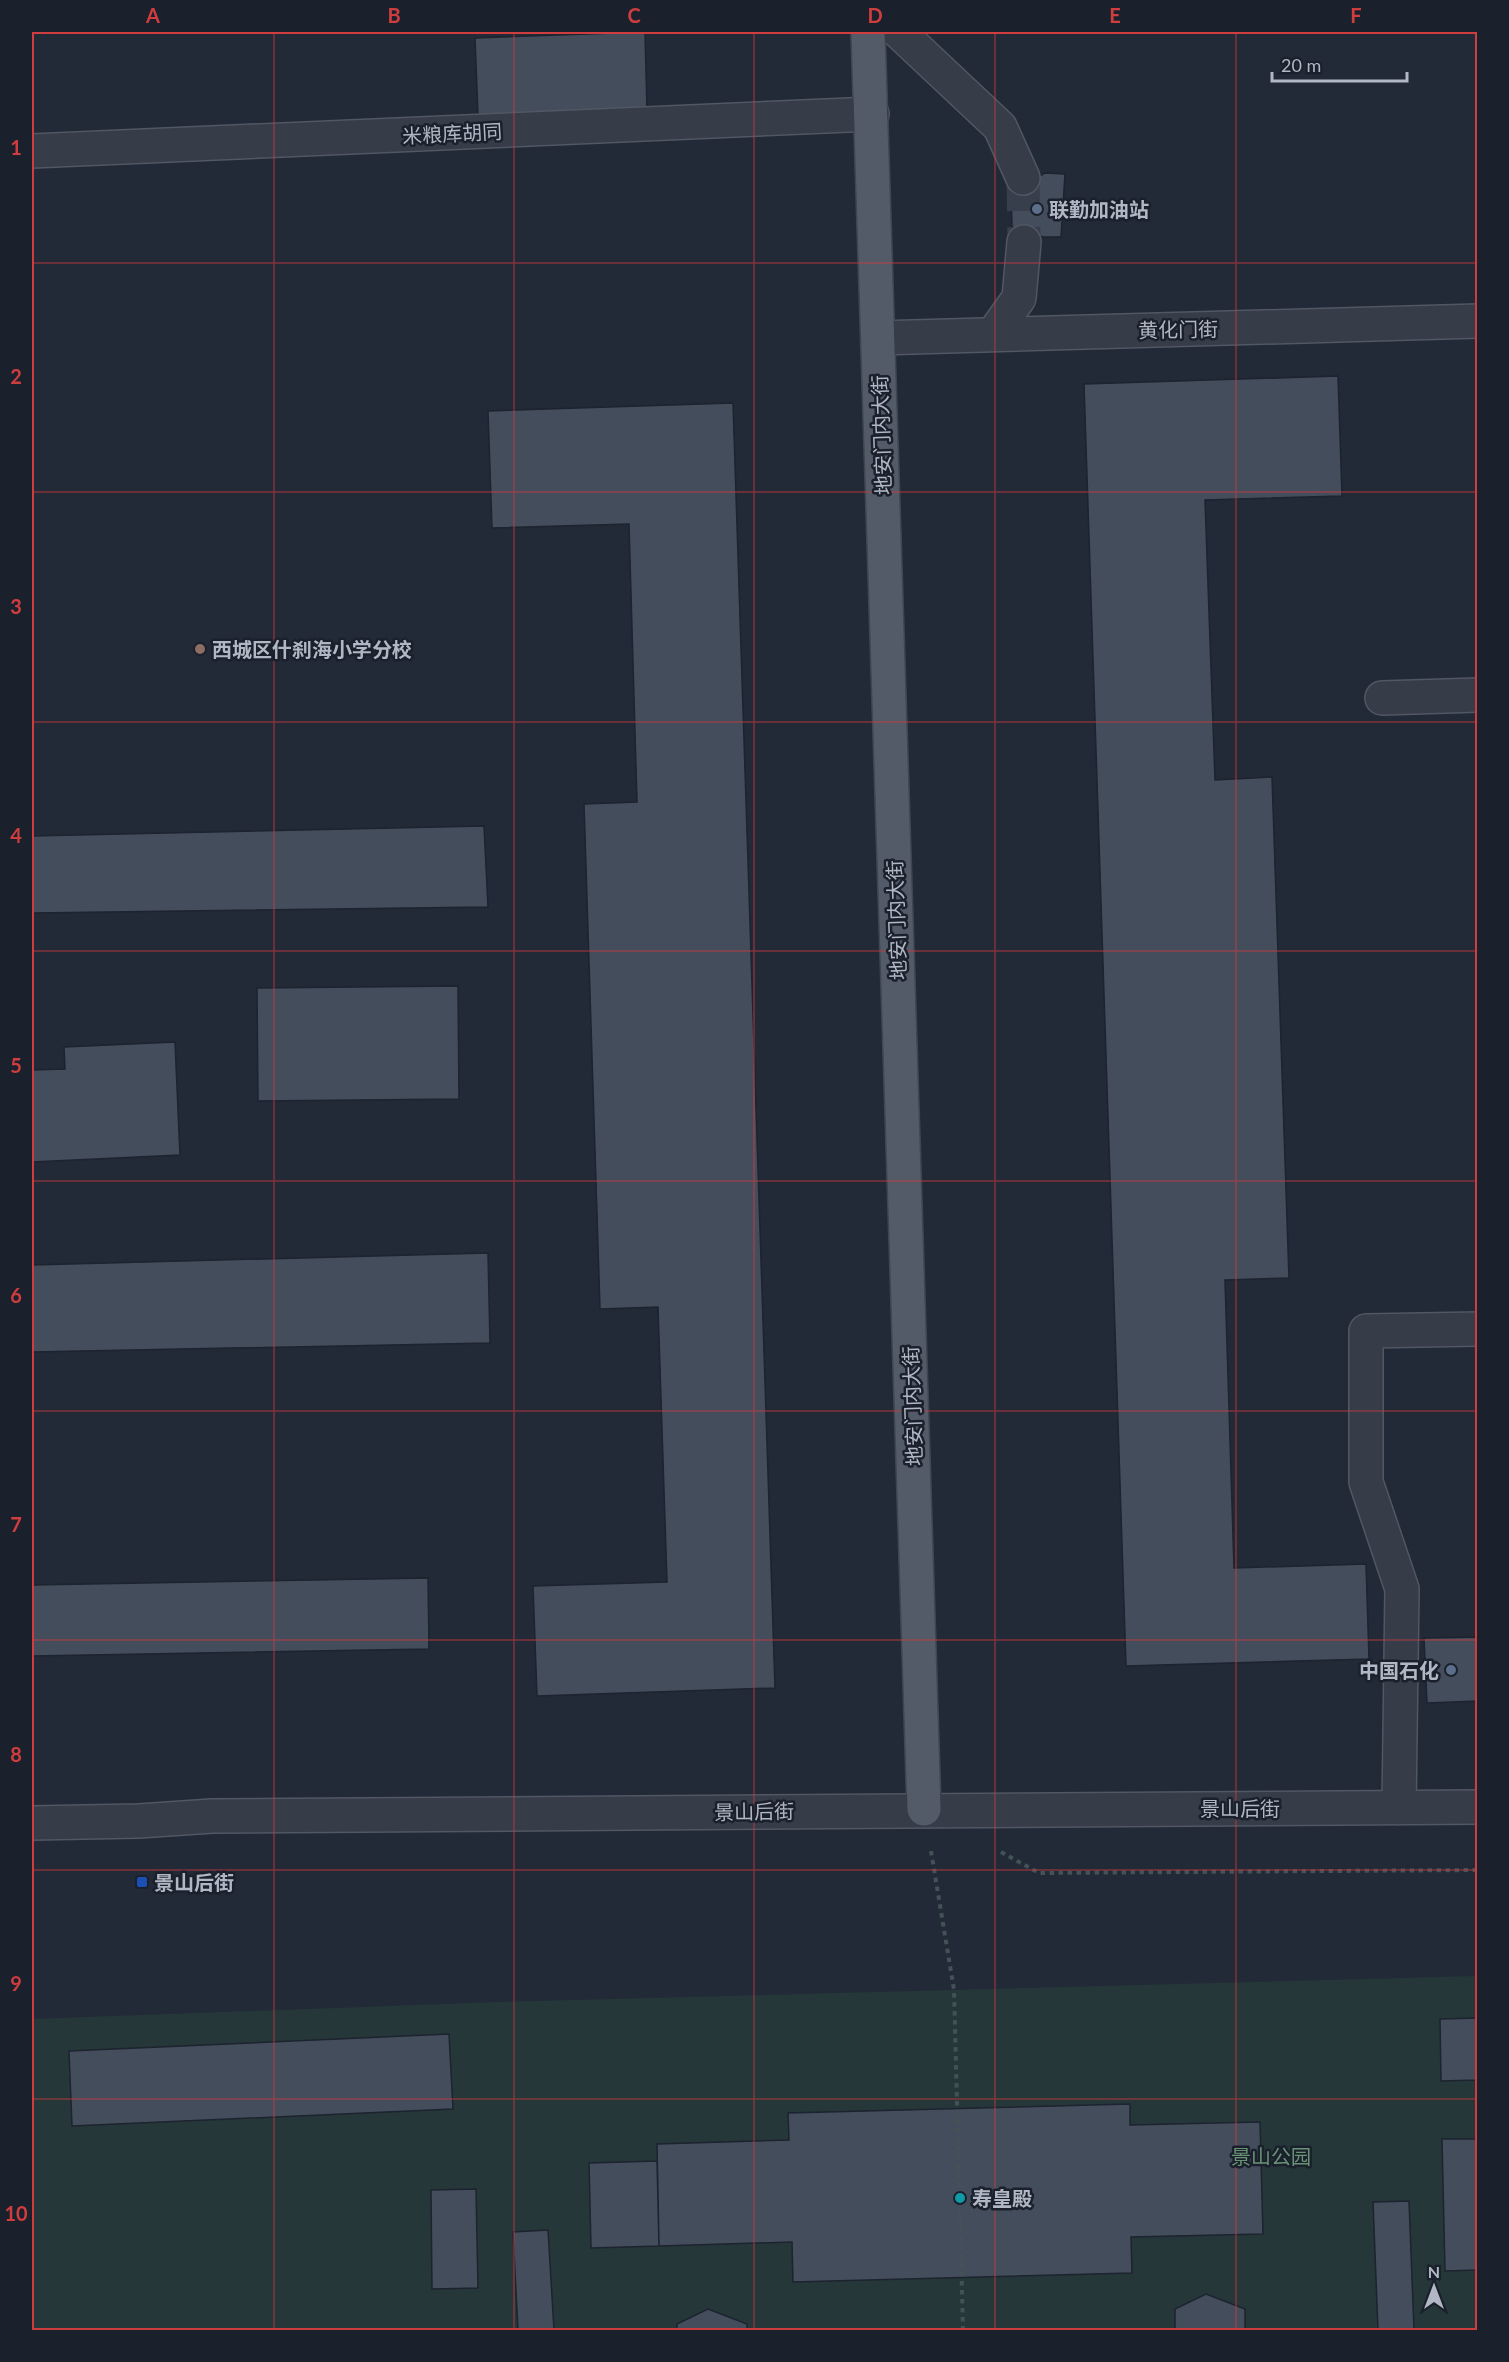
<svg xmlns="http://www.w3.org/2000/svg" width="1509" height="2362" font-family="Lato,'Noto Sans SC',sans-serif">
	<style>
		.green { fill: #253739 }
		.building { fill: #444d5c; stroke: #1d232f; stroke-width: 1.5 }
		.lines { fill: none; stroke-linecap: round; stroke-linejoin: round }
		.minor-tunnel { stroke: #373f4c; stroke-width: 33; stroke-dasharray: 33 16; stroke-linecap: butt }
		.minor-casing { stroke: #515763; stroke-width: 36 }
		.major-casing { stroke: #3f4551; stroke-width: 36 }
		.path { stroke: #425256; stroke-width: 4; stroke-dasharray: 4.5 4.5; stroke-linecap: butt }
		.minor { stroke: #363c48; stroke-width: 33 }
		.major { stroke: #545b68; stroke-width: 33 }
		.grid { fill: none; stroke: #d03d3f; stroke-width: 1.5; stroke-opacity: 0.55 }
		.service-dot { fill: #5c6f8a; stroke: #1b212c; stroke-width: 2 }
		.education-dot { fill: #8d6e63; stroke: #1b212c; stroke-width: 2 }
		.transit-dot { fill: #1a4fb4; stroke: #1b212c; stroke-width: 2 }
		.culture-dot { fill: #0f9aa8; stroke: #1b212c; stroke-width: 2 }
		.labels { text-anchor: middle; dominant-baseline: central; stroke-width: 5; stroke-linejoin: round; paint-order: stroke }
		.street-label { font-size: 20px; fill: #b1b7c4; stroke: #1b212c }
		.poi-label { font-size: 20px; font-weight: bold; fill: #b1b7c4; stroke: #1b212c; text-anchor: start }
		.park-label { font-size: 20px; fill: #699375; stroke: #1b212c }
		.neatline { fill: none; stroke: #d03d3f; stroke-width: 2 }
		.grid-label { font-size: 20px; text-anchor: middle; font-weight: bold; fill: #d03d3f }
	</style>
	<rect width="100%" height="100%" fill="#222a37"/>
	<path class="green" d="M 1477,1976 L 1477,2330 L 32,2330 L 32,2019 L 497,2002 Z"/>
	<path class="building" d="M 645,32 L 647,111 L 478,116 L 475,38 Z
		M 1045,173 L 1065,174 L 1061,237 L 1043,237 L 1012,227 L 1011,192 Z
		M 1338,376 L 1342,496 L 1205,500 L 1215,780 L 1272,777 L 1289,1278 L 1225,1280 L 1234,1568 L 1366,1564 L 1369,1659 L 1126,1666 L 1084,384 Z
		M 733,403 L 775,1688 L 537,1696 L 533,1586 L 667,1582 L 658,1307 L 600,1309 L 584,804 L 637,802 L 629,524 L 492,528 L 488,411 Z
		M 484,826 L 488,907 L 32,913 L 32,836 Z
		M 458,986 L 459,1099 L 258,1101 L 257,988 Z
		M 175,1042 L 180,1155 L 32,1162 L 32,1070 L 65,1069 L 64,1047 Z
		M 488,1253 L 490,1343 L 32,1352 L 32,1265 Z
		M 428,1578 L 429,1649 L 32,1656 L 32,1585 Z
		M 1478,1637 L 1478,1701 L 1427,1703 L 1424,1638 Z
		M 1478,2018 L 1478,2080 L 1441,2081 L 1440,2019 Z
		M 449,2034 L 453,2109 L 72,2126 L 69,2051 Z
		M 1130,2104 L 1130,2125 L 1260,2122 L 1263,2234 L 1131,2237 L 1132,2273 L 793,2282 L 792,2242 L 659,2246 L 657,2144 L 789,2140 L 788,2113 Z
		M 1442,2139 L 1478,2139 L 1478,2270 L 1445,2271 Z
		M 657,2161 L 659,2246 L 591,2248 L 589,2163 Z
		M 476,2189 L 478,2288 L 432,2289 L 431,2190 Z
		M 1409,2201 L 1414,2330 L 1378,2330 L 1373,2202 Z
		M 548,2230 L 554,2330 L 518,2330 L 513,2232 Z
		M 1206,2294 L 1245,2309 L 1245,2330 L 1175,2330 L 1175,2309 Z
		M 708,2309 L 747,2324 L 747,2330 L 677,2330 L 677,2324 Z"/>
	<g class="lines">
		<path class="minor-tunnel" d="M 1023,178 L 1024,242"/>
		<g class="minor-casing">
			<path id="minor" d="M 899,32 L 1000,127 L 1023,178
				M 32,151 L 872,114
				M 994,333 L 1019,298 L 1024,242
				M 878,338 L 1478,321
				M 1382,698 L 1478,695
				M 1399,1808 L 1402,1589 L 1366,1482 L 1366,1331 L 1478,1329
				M 32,1823 L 139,1821 L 212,1816 L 1478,1807"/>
		</g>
		<g class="major-casing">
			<path id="major" d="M 868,32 L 924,1809"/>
		</g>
		<path class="path" d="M 931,1851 L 954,1990 L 963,2330
			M 1001,1852 L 1039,1873 L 1478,1870"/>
		<use href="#minor" class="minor"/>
		<use href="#major" class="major"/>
	</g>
	<path class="grid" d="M 274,32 L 274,2330M 514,32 L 514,2330M 754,32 L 754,2330M 995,32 L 995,2330M 1236,32 L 1236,2330M 32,263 L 1478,263M 32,492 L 1478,492M 32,722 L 1478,722M 32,951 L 1478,951M 32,1181 L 1478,1181M 32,1411 L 1478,1411M 32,1640 L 1478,1640M 32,1870 L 1478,1870M 32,2099 L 1478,2099"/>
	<g class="service-dot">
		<circle cx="1037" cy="209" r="6"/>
		<circle cx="1451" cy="1670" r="6"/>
	</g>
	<circle class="education-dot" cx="200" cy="649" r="6"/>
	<rect class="transit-dot" x="136" y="1876" width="12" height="12" rx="3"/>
	<circle class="culture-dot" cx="960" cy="2198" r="6"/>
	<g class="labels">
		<g class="street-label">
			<text transform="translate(452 133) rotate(-3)">米粮库胡同</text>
			<text transform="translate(1178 329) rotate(-1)">黄化门街</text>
			<text transform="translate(881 435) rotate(-92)">地安门内大街</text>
			<text transform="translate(896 920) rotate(-92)">地安门内大街</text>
			<text transform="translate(912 1406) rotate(-92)">地安门内大街</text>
			<text x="1240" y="1808">景山后街</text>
			<text transform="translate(754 1811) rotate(-1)">景山后街</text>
		</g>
		<g class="poi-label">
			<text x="1049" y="209">联勤加油站</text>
			<text x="212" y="649">西城区什刹海小学分校</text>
			<text x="1439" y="1670" text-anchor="end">中国石化</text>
			<text x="154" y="1882">景山后街</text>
			<text x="972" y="2198">寿皇殿</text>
		</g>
		<g class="park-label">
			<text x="1271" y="2156">景山公园</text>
		</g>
	</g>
	<rect width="1509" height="2362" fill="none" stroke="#1b212c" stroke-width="66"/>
	<g transform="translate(1434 2287)" stroke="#1b212c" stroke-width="4.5" paint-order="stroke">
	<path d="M0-4.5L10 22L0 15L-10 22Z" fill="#b1b7c4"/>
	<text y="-9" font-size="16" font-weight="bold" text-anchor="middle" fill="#b1b7c4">N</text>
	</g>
	<path d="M1272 72v9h135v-9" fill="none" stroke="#b1b7c4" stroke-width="3"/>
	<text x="1281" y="72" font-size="18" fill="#b1b7c4" stroke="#1b212c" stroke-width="4.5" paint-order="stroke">20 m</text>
	<rect x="33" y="33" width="1443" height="2296" class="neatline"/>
	<g class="grid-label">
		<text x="153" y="23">A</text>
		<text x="394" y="23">B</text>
		<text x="634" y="23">C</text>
		<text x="875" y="23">D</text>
		<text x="1115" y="23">E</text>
		<text x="1356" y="23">F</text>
		<text x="16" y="155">1</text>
		<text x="16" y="384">2</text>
		<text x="16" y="614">3</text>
		<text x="16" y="843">4</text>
		<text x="16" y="1073">5</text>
		<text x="16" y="1303">6</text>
		<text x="16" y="1532">7</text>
		<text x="16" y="1762">8</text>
		<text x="16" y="1991">9</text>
		<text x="16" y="2221">10</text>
	</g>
</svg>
